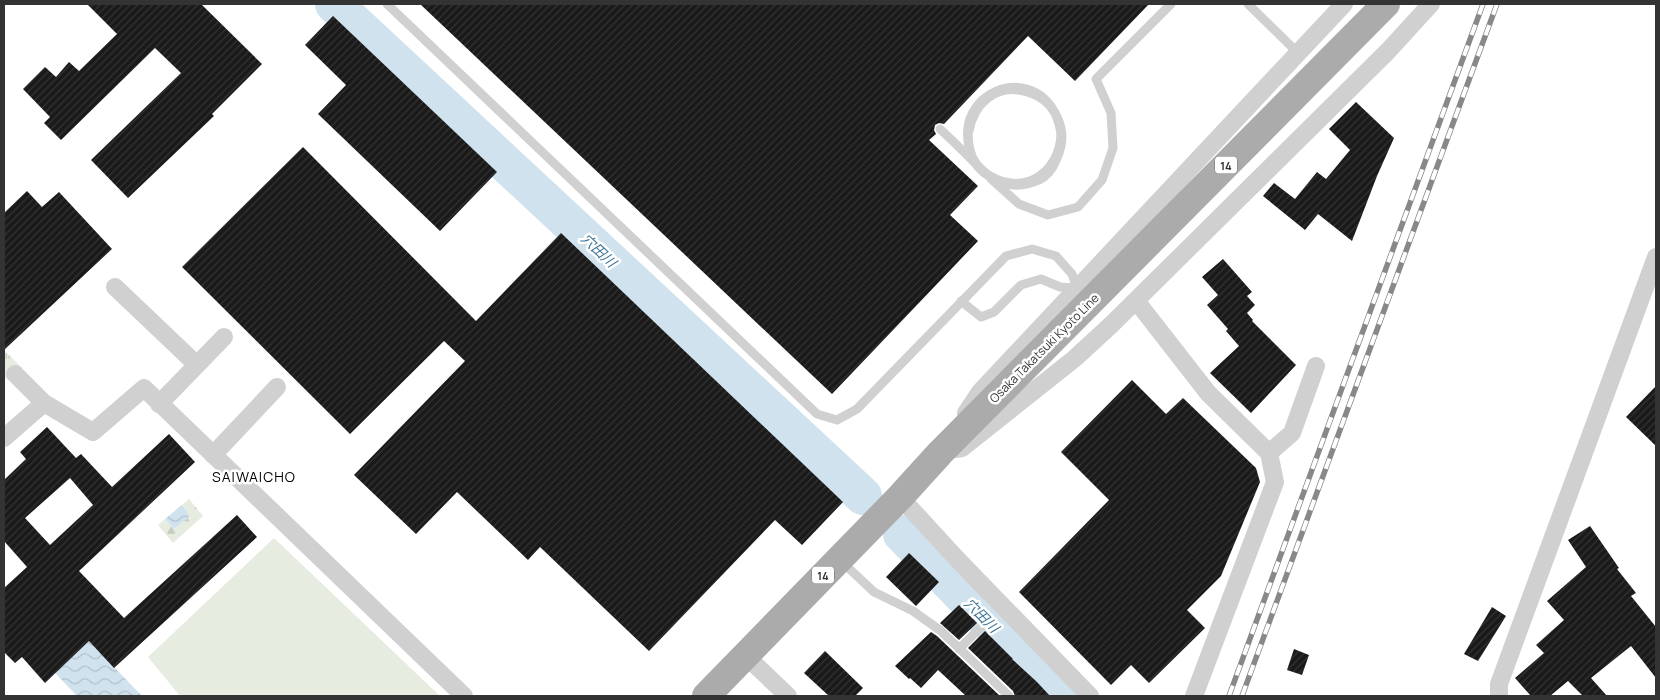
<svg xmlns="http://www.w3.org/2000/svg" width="1660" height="700" font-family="Manrope,'Noto Sans JP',sans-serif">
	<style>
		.forest { fill: url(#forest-firs) }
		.park { fill: url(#park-tufts) }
		.pitch { fill: #e6ecdf }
		.water { fill: url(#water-waves) }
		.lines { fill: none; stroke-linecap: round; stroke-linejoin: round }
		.river { stroke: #cfe2ee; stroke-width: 38 }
		.building { fill: url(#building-hatch); fill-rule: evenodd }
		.service { stroke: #d0d0d0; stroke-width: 9 }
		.minor { stroke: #d0d0d0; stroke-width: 18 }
		.primary { stroke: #ababab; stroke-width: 28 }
		.rail-casing { stroke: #888; stroke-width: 5.5 }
		.rail { stroke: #fff; stroke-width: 4; stroke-dasharray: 11; stroke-linecap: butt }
		.service-bridge { stroke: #d0d0d0; stroke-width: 9 }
		.labels { text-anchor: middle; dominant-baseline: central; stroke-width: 5; stroke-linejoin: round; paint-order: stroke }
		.shield { fill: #fff; stroke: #707070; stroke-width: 1 }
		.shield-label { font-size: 11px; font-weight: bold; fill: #333 }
		.street-label { font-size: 12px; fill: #333; stroke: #fff }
		.water-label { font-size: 14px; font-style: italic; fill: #3f7597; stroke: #fff }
		.neighbourhood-label { font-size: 14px; letter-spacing: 1px; fill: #000; stroke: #fff }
	</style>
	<defs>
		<pattern id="forest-firs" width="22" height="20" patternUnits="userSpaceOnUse" patternTransform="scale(1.25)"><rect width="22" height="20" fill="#e6ecdf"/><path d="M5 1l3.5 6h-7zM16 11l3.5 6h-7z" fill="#c6cbc0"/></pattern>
		<pattern id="park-tufts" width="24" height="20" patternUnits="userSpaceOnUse" patternTransform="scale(1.25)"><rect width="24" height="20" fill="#e6ecdf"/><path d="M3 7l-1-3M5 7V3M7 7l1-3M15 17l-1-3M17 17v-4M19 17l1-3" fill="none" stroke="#c6cbc0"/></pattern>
		<pattern id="water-waves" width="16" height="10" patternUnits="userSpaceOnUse" patternTransform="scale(1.25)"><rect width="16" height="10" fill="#cfe2ee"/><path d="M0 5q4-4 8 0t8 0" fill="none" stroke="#b2c2cd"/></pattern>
		<pattern id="building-hatch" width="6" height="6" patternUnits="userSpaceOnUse" patternTransform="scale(1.25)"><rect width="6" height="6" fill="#1a1a1a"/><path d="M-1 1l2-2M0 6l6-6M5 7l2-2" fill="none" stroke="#333"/></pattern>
	</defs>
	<rect width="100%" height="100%" fill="#fff"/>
	<path class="forest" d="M 189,499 L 203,516 L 173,543 L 158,525 L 165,519 L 174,529 L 190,516 L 182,505 Z"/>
	<path class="park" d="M 4,350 L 22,368 L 8,380 L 4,376 Z"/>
	<path class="pitch" d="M 274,538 L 440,696 L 180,696 L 148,657 Z"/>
	<path class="water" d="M 182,505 L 190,516 L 174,529 L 165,519 Z
		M 89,641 L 142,696 L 77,696 L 55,673 Z"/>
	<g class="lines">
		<path class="river" d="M 334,4 L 863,496
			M 902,534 L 1062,696"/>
	</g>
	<path class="building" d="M 87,4 L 201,4 L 262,64 L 212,114 L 214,116 L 128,198 L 91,160 L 181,73 L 155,48 L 61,140 L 44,123 L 50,117 L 23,89 L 45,67 L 56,77 L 69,62 L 79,71 L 117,34 Z
		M 420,4 L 1149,4 L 1075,81 L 1028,36 L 944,124 L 939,123 L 935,125 L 934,130 L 936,134 L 929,140 L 978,186 L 950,215 L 978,241 L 832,394 Z
		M 333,16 L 497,172 L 440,231 L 318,114 L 346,85 L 305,45 Z
		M 1356,102 L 1394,138 L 1377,176 L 1352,241 L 1318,214 L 1305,230 L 1263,196 L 1274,183 L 1295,199 L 1317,172 L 1326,179 L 1350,150 L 1329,129 Z
		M 303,147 L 476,321 L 561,233 L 843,502 L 802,545 L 775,520 L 649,651 L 540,547 L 528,560 L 457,492 L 416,534 L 354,475 L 465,361 L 444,341 L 350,434 L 182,267 Z
		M 27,191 L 42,207 L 59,192 L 112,249 L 4,350 L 4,213 Z
		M 1223,259 L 1252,292 L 1247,296 L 1255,305 L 1247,313 L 1253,320 L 1252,321 L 1296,365 L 1251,413 L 1210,373 L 1239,346 L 1226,331 L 1228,329 L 1207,305 L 1218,295 L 1202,277 Z
		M 1132,380 L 1166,414 L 1183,398 L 1256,468 L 1260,482 L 1221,576 L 1187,610 L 1205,628 L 1149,683 L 1131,665 L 1111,685 L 1019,592 L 1109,500 L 1061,452 Z
		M 1656,386 L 1656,446 L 1626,417 Z
		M 47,427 L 76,458 L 81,454 L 112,487 L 169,434 L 195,462 L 79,571 L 124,618 L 237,515 L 257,537 L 114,668 L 89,641 L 45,683 L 22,657 L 15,663 L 4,652 L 4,588 L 27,567 L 4,541 L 4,480 L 26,459 L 20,452 ZM 70,478 L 93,505 L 50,545 L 25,518 Z
		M 1590,526 L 1619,568 L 1617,569 L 1636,593 L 1631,596 L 1656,627 L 1656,678 L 1631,646 L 1591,678 L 1607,696 L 1583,696 L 1568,681 L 1550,696 L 1531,696 L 1515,678 L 1544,653 L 1536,645 L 1564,620 L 1547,601 L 1586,567 L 1568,540 Z
		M 909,553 L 939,582 L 916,606 L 886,577 Z
		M 959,605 L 977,623 L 959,640 L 940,623 Z
		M 1492,607 L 1506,616 L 1478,661 L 1464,654 Z
		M 985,631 L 1013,659 L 1012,659 L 1037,682 L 1050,696 L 1015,696 L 1013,691 L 968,648 Z
		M 931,632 L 937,636 L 1000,696 L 966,696 L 938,670 L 921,688 L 910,678 L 909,679 L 895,666 Z
		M 1294,649 L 1309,655 L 1302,675 L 1287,670 Z
		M 825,651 L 863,688 L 855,696 L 829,696 L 804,673 Z"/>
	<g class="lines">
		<path class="service" d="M 387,4 L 817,414 L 837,420 L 857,409 L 1006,256 L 1032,249 L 1056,256 L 1072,274 L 1077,288 L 1060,287 L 1041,279 L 1021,285 L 994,312 L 981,317 L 961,301
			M 1248,4 L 1298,53
			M 991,179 L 1019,204 L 1048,215 L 1078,207 L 1102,180 L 1113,148 L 1111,113 L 1096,79 L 1171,4
			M 841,561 L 874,592 L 913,611 L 941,631 L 1009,696
			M 959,649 L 980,628"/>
		<path class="minor" d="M 115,287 L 197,365
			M 1135,302 L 1141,307 L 1208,393 L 1269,453 L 1275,482 L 1194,696
			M 15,374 L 44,403
			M 159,404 L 224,337
			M 966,413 L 980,392 L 1344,4
			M 4,438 L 44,403 L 93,432 L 144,388 L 464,696
			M 955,449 L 962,448 L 1074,359 L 1111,325 L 1388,51 L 1431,4
			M 1269,453 L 1292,433 L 1316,366
			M 213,455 L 277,387
			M 900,497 L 958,560 L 1090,696
			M 745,655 L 788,696
			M 1499,696 L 1499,684 L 1656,257"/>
		<path class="primary" d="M 706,696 L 900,497 L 940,453 L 1386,4"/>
		<g class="rail-casing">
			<path id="rail" d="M 1229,696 L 1483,4
				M 1242,696 L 1497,4"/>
		</g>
		<use href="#rail" class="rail"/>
		<path class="service-bridge" d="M 940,129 C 951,139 962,150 973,161 C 979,166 983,172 990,176 C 1024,196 1059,173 1061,135 C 1061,127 1058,120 1055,113 C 1029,63 953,92 970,151 C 974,168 989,179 1005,183 C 1013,185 1020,184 1028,182 C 1080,168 1067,87 1013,89 C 1000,90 989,94 980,103 C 968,116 966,134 970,150 C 973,163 982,172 992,178 C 1003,184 1015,187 1027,184 C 1033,182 1039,181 1044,177 C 1051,172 1054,165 1057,158 C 1070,130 1055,98 1024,91 C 995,84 974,104 969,131"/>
	</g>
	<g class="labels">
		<g class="shield">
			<rect x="1215" y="156.5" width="22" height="17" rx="4"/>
			<rect x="812" y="566.5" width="22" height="17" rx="4"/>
		</g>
		<g class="shield-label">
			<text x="1226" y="165">14</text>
			<text x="823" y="575">14</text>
		</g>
		<g class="street-label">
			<text transform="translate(1044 348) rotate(-45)">Osaka Takatsuki Kyoto Line</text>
		</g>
		<g class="water-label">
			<text transform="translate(599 250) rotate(43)">穴田川</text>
			<text transform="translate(982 615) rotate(45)">穴田川</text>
		</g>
		<g class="neighbourhood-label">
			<text x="254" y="476">SAIWAICHO</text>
		</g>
	</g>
	<rect width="1660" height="700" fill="none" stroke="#333333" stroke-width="10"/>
</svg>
